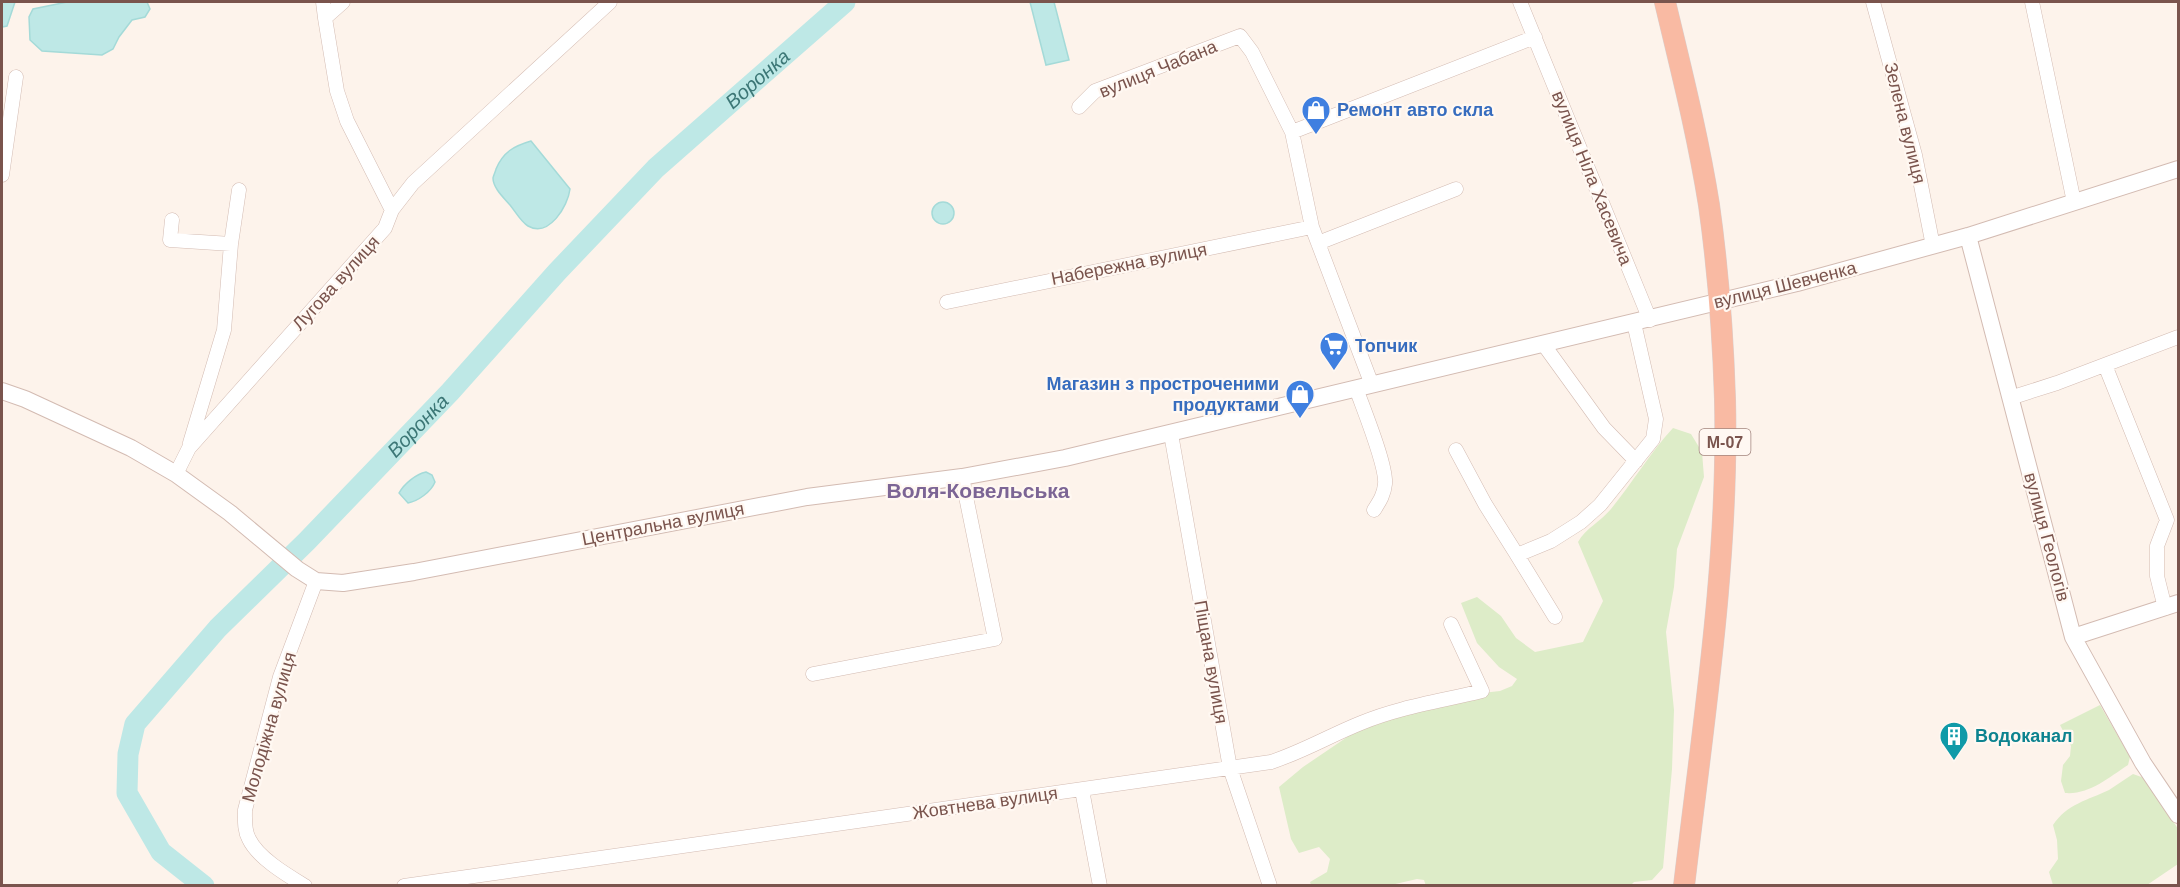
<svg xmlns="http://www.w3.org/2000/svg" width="2180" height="887" font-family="Helvetica,sans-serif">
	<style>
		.green { fill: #ddecc8 }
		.water { fill: #bee8e6; stroke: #a4dad8; stroke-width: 1.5 }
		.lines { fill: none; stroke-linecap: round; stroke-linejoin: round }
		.river { stroke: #bee8e6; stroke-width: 21 }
		.minor-casing { stroke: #d3bbb2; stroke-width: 15 }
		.tertiary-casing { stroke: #d3bbb2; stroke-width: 18 }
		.trunk-casing { stroke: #dacfcd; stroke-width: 22 }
		.minor { stroke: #fff; stroke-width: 14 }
		.tertiary { stroke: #fff; stroke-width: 16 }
		.trunk { stroke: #f9baa3; stroke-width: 21 }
		.labels { text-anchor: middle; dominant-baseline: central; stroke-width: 4.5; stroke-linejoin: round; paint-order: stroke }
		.shield { fill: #fff8f2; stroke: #a2857e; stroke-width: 1.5 }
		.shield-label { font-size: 16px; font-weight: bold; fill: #7a544d }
		.street-label { font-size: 18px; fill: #7a544d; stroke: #fff8f2 }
		.shop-label { font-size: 18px; font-weight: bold; fill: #366cbe; stroke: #fff8f2; text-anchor: start }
		.culture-label { font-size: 18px; font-weight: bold; fill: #0d838f; stroke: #fff8f2; text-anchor: start }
		.water-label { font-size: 20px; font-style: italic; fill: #3c7776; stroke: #fff8f2 }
		.quarter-label { font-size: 21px; font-weight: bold; fill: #7c6595; stroke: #fff8f2 }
	</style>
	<rect width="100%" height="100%" fill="#fdf3eb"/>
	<path class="green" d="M 1673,428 L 1691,434 L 1702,452 L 1704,477 L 1677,549 L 1674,587 L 1666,632 L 1674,710 L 1672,769 L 1663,868 L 1652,880 L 1634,882 L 1630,886 L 1426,886 L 1424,880 L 1417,879 L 1391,885 L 1311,885 L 1310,882 L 1327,872 L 1330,859 L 1319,847 L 1299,853 L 1291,839 L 1279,787 L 1303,767 L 1359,729 L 1464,695 L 1500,691 L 1512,686 L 1517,679 L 1499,667 L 1477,643 L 1461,603 L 1477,597 L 1501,616 L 1516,638 L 1535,652 L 1583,642 L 1603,601 L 1578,542 C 1586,528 1600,522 1611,509 C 1632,483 1650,453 1673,428 Z
		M 2100,705 L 2130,757 L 2128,765 C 2108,778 2089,795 2065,793 L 2061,781 L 2063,765 L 2070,756 L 2071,746 L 2060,725 Z
		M 2133,774 L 2147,779 L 2178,829 L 2178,864 L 2147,885 L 2053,885 L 2049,872 L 2058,859 L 2057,840 L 2053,825 C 2067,804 2088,800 2109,790 C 2117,785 2125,779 2133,774 Z"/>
	<path class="water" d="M 2,2 L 15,2 L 7,26 L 2,27 Z
		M 67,2 L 147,2 L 150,9 L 145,17 L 132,20 L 119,37 L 113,49 L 102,55 L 42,51 L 30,40 L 29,17 L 33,9 Z
		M 1030,2 L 1054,2 L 1069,60 L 1046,65 Z
		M 531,141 L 570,189 C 568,206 549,238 528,226 C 521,222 515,211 510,205 C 504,198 493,188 493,178 C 493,177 496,170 496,169 C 503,152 514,146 531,141 Z
		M932 213a11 11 0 1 1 22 0a11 11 0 1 1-22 0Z
		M 426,472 L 432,475 L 435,482 C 431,492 418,501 408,503 L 399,493 C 404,484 416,474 426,472 Z"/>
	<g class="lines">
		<path class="river" id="s1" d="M 204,886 L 161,852 L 127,793 L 128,754 L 135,724 L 218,628 L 307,541 L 450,392 L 557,272 L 656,168 L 845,2"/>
		<g class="minor-casing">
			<path id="minor" d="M 323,2 L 325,18
				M 343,2 L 325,18 L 337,91 L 347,121 L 392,210
				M 1520,2 L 1650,320
				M 1873,2 L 1915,155 L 1933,246
				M 2032,2 L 2074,202
				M 1079,107 L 1095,91 L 1240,36 L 1252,52 L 1292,132 L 1312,227 L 1372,385
				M 1292,132 L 1535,37
				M 2,175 L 16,77
				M 172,220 L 170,240 L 231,244
				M 1318,243 L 1456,189
				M 947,302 L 1312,227
				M 1544,345 L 1604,428 L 1636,461
				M 2105,365 L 2167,520 L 2157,546 L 2157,576 L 2165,608
				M 1356,388 C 1363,408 1387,466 1385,484 C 1384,495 1379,502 1374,510
				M 2010,398 L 2057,383 L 2178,337
				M 1171,434 L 1230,768 L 1270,886
				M 190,443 L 224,330 L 231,244 L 239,190
				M 1456,450 L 1485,504 L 1517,555 L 1551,541 L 1581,522 L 1600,505 L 1653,439 L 1656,419 L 1634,323
				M 176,474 L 189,448 L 385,228 L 392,210 L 413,183 L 610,2
				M 1517,555 L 1555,617
				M 813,674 L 995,639 L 962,477
				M 1082,790 L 1100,886
				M 305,886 C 287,875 258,858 249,839 C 244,830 245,820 245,810 L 280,677 L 316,581
				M 404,886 L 1271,762 C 1302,752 1331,735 1361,723 C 1399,707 1442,701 1482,691 L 1451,624"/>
		</g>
		<g class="tertiary-casing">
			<path id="tertiary" d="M 1968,236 L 2073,637 L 2143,763 L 2178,815
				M 2,391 L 25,399 L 131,448 L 176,474 L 230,513 L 297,569 L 316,581 L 343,583 L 414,572 L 807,497 L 962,477 L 1065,458 L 1797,283 L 1968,236 L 2178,169
				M 2073,637 L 2178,603"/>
		</g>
		<g class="trunk-casing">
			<path id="trunk" d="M 1665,2 C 1681,69 1698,136 1709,205 C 1718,269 1723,335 1725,399 C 1729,562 1703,724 1684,886"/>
		</g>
		<use href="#minor" class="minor"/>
		<use href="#tertiary" class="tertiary"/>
		<use href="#trunk" class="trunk"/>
	</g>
	<defs>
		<g id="shop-pin" transform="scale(1.5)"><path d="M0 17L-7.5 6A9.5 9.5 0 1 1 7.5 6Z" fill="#3f7fe0" stroke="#fff8f2"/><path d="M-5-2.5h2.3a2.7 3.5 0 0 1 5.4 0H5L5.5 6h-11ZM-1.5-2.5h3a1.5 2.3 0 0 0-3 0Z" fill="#fff"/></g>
		<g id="supermarket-pin" transform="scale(1.5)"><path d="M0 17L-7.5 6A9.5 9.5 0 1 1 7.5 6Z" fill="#3f7fe0" stroke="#fff8f2"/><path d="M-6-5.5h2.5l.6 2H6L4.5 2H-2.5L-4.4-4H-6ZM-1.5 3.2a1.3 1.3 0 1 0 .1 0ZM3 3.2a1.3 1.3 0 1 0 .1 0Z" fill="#fff"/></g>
		<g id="building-pin" transform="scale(1.5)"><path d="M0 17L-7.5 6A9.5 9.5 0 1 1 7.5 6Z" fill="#0f9aa8" stroke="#fff8f2"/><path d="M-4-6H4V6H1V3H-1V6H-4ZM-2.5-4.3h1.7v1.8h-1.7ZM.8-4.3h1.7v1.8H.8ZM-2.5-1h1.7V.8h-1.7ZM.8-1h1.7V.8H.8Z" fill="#fff"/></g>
	</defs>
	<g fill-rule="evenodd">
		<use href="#shop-pin" x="1316" y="110"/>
		<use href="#supermarket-pin" x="1334" y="346"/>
		<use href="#shop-pin" x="1300" y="394"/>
		<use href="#building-pin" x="1954" y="736"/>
	</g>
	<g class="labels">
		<rect class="shield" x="1699.5" y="429" width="51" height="26" rx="4.5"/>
		<g class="shield-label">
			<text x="1725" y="442">М-07</text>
		</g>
		<g class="street-label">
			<text transform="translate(1158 69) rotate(-22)">вулиця Чабана</text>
			<text transform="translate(1905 123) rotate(76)">Зелена вулиця</text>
			<text transform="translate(1592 178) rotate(68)">вулиця Ніла Хасевича</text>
			<text transform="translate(1129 264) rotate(-11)">Набережна вулиця</text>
			<text transform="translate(336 283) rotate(-48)">Лугова вулиця</text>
			<text transform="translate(1785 285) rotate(-14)">вулиця Шевченка</text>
			<text transform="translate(663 524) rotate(-11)">Центральна вулиця</text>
			<text transform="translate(2047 537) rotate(75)">вулиця Геологів</text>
			<text transform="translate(1211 662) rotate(80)">Піщана вулиця</text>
			<text transform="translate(269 727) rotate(-74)">Молодіжна вулиця</text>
			<text transform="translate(985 803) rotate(-8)">Жовтнева вулиця</text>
		</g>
		<g class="shop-label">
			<text x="1337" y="110">Ремонт авто скла</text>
			<text x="1355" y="346">Топчик</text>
			<text x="1279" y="384" text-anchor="end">Магазин з простроченими<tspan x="1279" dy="21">продуктами</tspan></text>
		</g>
		<g class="culture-label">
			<text x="1975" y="736">Водоканал</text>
		</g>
		<g class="water-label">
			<text stroke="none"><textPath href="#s1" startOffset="1090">Воронка</textPath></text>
			<text stroke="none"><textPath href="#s1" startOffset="604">Воронка</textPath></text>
		</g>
		<g class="quarter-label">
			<text x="978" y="490">Воля-Ковельська</text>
		</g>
	</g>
	<rect width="2180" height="887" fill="none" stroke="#7a544d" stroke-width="6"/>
</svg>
